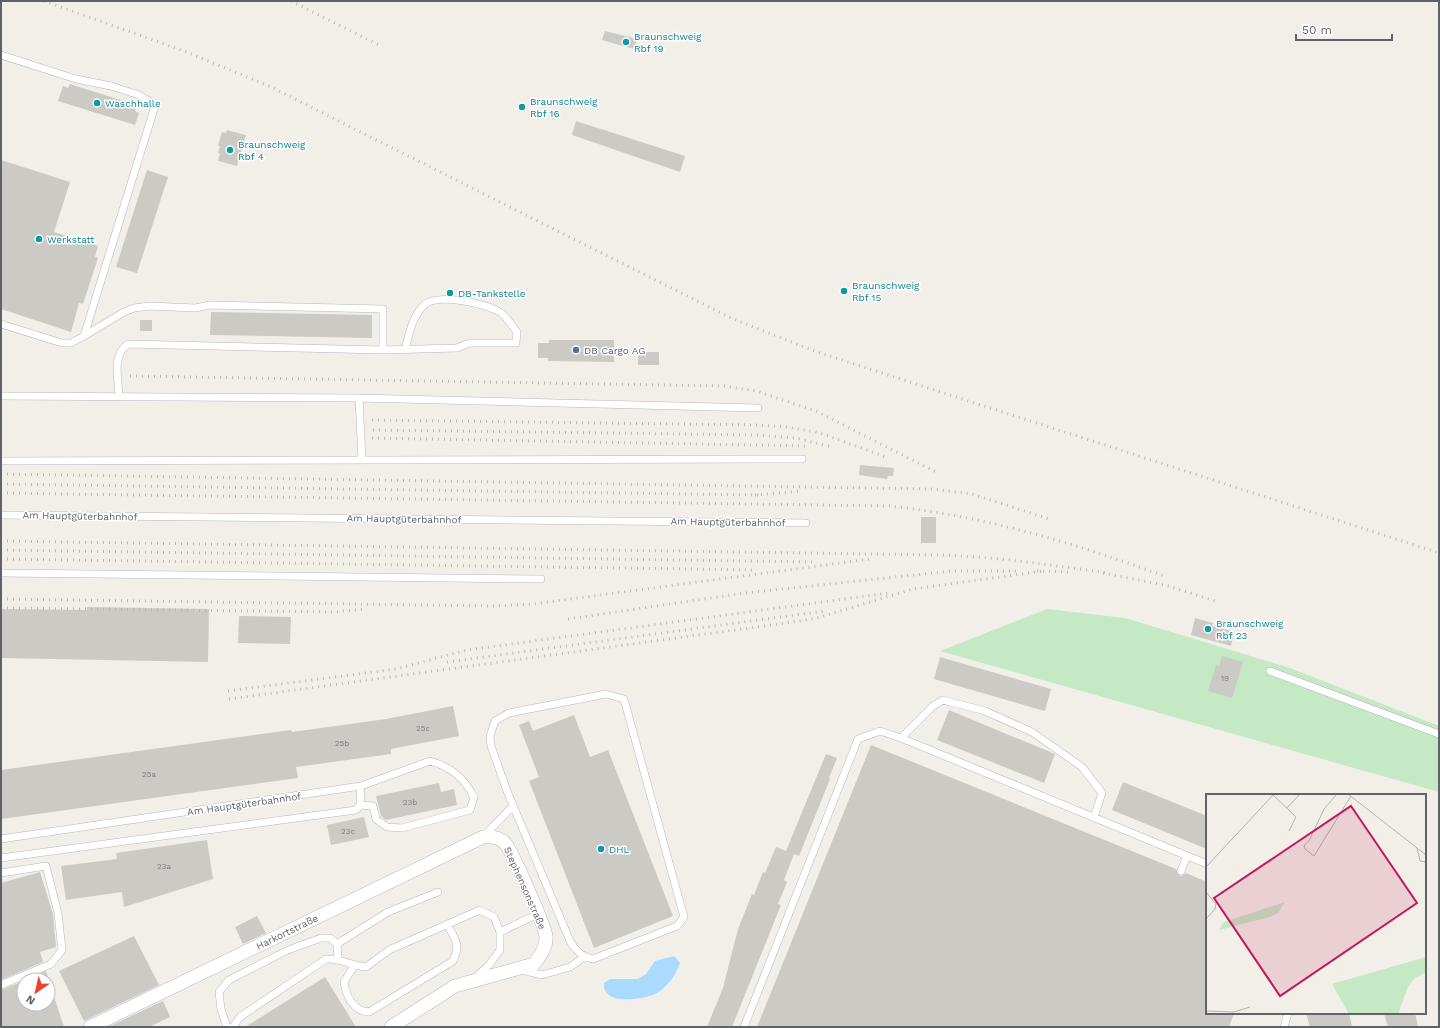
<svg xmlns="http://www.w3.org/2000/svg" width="1440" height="1028" font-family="'Work Sans',sans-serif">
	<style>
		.green { fill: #c5e8c5 }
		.water { fill: #aadaff }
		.building { fill: #cccac5 }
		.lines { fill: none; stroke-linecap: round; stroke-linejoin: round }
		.lane-casing { stroke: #b5b8bc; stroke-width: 8 }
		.street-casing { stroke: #b5b8bc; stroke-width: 14 }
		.lane { stroke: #fff; stroke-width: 7 }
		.street { stroke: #fff; stroke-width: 13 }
		.rail { stroke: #b6b7b8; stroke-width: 3; stroke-dasharray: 1 5; stroke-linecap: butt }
		.culture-dot { fill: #0f9aa8; stroke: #fff; stroke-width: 1.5 }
		.service-dot { fill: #5c6f8a; stroke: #fff; stroke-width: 1.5 }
		.labels { text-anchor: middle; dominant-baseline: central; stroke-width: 3; stroke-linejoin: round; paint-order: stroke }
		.number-label { font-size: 8px; fill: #7a7d7f }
		.culture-label { font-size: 10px; fill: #0d838f; stroke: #fff; text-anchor: start }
		.service-label { font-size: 10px; fill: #4e5e75; stroke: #fff; text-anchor: start }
		.street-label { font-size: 10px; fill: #5f6368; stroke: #fff }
		.inset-road { fill: none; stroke: #b3b3b1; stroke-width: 1 }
		.view { fill: #c2185b; fill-opacity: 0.15; stroke: #c2185b; stroke-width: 2 }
		.inset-edge { fill: none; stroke: #5f6368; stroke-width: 2 }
	</style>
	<rect width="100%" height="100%" fill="#f1efe8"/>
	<path class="green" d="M 1047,609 L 1125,618 L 1290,668 L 1439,726 L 1439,792 L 940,651 Z"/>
	<path class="water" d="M 674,956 L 680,963 C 675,976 669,985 657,993 C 646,999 613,1004 606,992 C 604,990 604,986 604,983 L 610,979 L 638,979 L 646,974 L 655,961 Z"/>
	<path class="building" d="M 605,31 L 637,39 L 634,49 L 602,40 Z
		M 70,84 L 136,105 L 135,111 L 139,113 L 135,125 L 58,101 L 63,86 L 68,88 Z
		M 576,121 L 685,156 L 680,172 L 572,135 Z
		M 227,130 L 246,135 L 237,166 L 218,161 L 220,154 L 218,153 L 220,146 L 218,146 L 222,132 L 226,133 Z
		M 1,160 L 70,182 L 54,232 L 98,246 L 95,257 L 98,258 L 83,304 L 79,303 L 71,332 L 1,309 Z
		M 147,170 L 168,177 L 137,273 L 116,267 Z
		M 211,312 L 372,315 L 372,338 L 210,335 Z
		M 140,320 L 152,320 L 152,331 L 140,331 Z
		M 549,340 L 614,340 L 614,362 L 548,361 L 548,358 L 538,358 L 538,343 L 549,343 Z
		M 638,352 L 659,352 L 659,365 L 638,365 Z
		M 860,465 L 894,468 L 893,476 L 888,476 L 887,479 L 859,475 Z
		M 921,517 L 936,517 L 936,543 L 921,543 Z
		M 87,607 L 209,609 L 208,662 L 1,658 L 1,609 L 87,610 Z
		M 239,616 L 291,617 L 290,644 L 238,643 Z
		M 1195,618 L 1213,623 L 1212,626 L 1234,632 L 1231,646 L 1191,635 Z
		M 1222,656 L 1243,662 L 1232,698 L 1208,691 L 1216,665 L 1219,666 Z
		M 940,657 L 1051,689 L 1045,711 L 934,679 Z
		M 453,706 L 459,736 L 391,749 L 391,754 L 296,767 L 298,778 L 1,819 L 1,770 L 291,730 L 292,732 L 386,719 Z
		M 949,710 L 1055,754 L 1044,783 L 937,740 Z
		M 574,715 L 590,757 L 608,750 L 673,916 L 594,948 L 529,781 L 539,777 L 519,725 L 529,721 L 533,731 Z
		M 871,745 L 1176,869 L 1179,875 L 1182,876 L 1186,873 L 1207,882 L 1207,1013 L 1234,1013 L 1229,1027 L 757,1027 Z
		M 826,754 L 837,758 L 829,778 L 830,779 L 799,856 L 794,854 L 784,880 L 787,882 L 778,904 L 781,905 L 732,1027 L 707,1027 L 723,988 L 738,929 L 752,894 L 754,895 L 763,872 L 765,873 L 776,847 L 786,851 Z
		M 1123,782 L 1207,816 L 1207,849 L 1112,810 Z
		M 439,783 L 441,792 L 454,789 L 457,805 L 386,820 L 381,816 L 376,796 Z
		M 364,817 L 369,837 L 331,845 L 327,825 Z
		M 207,840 L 213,879 L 124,907 L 122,892 L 66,900 L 61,866 L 117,859 L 116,853 Z
		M 40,872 L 53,914 L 56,947 L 40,952 L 43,962 L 1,980 L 1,883 Z
		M 257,916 L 266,933 L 243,944 L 235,927 Z
		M 134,936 L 159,985 L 84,1021 L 59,971 Z
		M 46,971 L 49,980 L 26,980 Z
		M 325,977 L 356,1027 L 245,1027 Z
		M 24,981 L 24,1004 L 48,1004 L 48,984 L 50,984 L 64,1027 L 1,1027 L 1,990 Z
		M 163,1001 L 170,1017 L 149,1027 L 108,1027 Z
		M 1306,1013 L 1349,1013 L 1352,1027 L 1310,1027 Z
		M 1384,1013 L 1415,1013 L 1418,1027 L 1388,1027 Z"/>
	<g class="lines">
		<g class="lane-casing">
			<path id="lane" d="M 1,55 L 76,79 L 111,86 L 139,95 L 151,102 L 154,109 L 84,336 L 71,343 L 62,343 L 1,324
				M 84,336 L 124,312 L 134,308 L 150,306 L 195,308 L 210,305 L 383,309 L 383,350
				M 1,396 L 359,398 L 758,408
				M 119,396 C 118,378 112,355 128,344 L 383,350 L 457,348 L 469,343 L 516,343 L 517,332 C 512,326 507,317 501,313 C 487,303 437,293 424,305 C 412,317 409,334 405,350
				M 359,398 L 362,460
				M 1,461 L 802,459
				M 1,515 L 806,523
				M 1,573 L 541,579
				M 1270,671 L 1439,734
				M 606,694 L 624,699 L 684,917 L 677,926 L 593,959 C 581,956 576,951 570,941 L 507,791 L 491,746 L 490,736 L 495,721 L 509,713 Z
				M 901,738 L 933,706 L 943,700 L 985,711 L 1032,732 L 1082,767 L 1102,793 L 1094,817
				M 484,836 L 513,806
				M 1,839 L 361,786 L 430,761 C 451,767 464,778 474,797 L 470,810 L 402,828 L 387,827 L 376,819 L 373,806 L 360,805
				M 1,858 L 356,810 L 360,805 L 361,786
				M 1181,871 L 1187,856
				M 1,873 L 46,866 L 58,913 L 62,950 L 51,964 L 1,985
				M 500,932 L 538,914
				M 337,944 L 388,912 L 438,892
				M 354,966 L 344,982 C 346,996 353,1011 369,1012 L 453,961 C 461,944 455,939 447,924
				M 522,970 L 542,975 L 570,967 L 584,957
				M 227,1027 L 221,1009 L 219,992 L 229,980 L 288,950 L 321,938 L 330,938 L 337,944 L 338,958
				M 233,1027 L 240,1017 L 326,959 C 341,958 351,966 366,967 L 389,950 L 480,910 L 494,917 L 500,932 L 500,950 L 489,965 L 475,978
				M 744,1027 L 858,739 L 880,731 L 901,738 L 1207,864
				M 1284,1027 L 1288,1013"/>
		</g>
		<g class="street-casing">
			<path id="street" d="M 90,1027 L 483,837 C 491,836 499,837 505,843 C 512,851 545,926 546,936 C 547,947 540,956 534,964 L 455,986 L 391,1027"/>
		</g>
		<use href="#lane" class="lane"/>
		<use href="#street" class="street"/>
		<path class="rail" d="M 44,1 L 184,51 L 269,86 L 731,318 L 817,352 L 1439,553
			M 291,1 L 379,45
			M 130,376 L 723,386 L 756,391 L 816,411 L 936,472
			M 372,420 L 756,425 L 787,427 L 820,433 L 886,457
			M 373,430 L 758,435 L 795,438 L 832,447
			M 372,438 L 808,446
			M 1,474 L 932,489 L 972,494 L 1052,520
			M 1,484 L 759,495
			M 1,493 L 889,506 C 984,516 1075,543 1164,576
			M 755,495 L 801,491
			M 1,541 L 940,555 C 997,557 1052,565 1108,573
			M 1,550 L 814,562
			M 1,559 L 757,570
			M 1037,571 L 1071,572
			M 1103,573 L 1168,586 L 1218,602
			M 1,599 L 494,606 L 533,604 L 870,559
			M 1,608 L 333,612 L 366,609
			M 568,619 L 745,593 L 952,571 L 1018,571
			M 447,662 L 825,611
			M 228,691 L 396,669 L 467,650 L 889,593
			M 229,699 L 786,623 L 817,618 L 913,589 L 1043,571"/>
	</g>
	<g class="culture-dot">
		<circle cx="626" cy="42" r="4"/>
		<circle cx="97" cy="103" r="4"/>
		<circle cx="522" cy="107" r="4"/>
		<circle cx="230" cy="150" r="4"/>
		<circle cx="39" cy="239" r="4"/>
		<circle cx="844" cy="291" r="4"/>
		<circle cx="450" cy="293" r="4"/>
		<circle cx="1208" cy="629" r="4"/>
		<circle cx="601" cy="849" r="4"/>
	</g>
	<circle class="service-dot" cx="576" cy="350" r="4"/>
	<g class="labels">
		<g class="number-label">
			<text x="1225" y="678">19</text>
			<text x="423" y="728">25c</text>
			<text x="342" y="743">25b</text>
			<text x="149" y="774">25a</text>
			<text x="410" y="802">23b</text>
			<text x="348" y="831">23c</text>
			<text x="164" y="866">23a</text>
		</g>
		<g class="culture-label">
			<text x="634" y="36">Braunschweig<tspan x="634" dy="12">Rbf 19</tspan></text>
			<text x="530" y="101">Braunschweig<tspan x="530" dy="12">Rbf 16</tspan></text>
			<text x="105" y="103">Waschhalle</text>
			<text x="238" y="144">Braunschweig<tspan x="238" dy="12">Rbf 4</tspan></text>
			<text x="47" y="239">Werkstatt</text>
			<text x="852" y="285">Braunschweig<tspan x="852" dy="12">Rbf 15</tspan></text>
			<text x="458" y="293">DB-Tankstelle</text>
			<text x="1216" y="623">Braunschweig<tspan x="1216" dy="12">Rbf 23</tspan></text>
			<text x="609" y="849">DHL</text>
		</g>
		<g class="service-label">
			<text x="584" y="350">DB Cargo AG</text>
		</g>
		<g class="street-label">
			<text transform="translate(80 516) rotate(1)">Am Hauptgüterbahnhof</text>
			<text transform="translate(404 519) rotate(1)">Am Hauptgüterbahnhof</text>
			<text transform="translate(728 522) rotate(1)">Am Hauptgüterbahnhof</text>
			<text transform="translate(244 804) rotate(-8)">Am Hauptgüterbahnhof</text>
			<text transform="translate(525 888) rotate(66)">Stephensonstraße</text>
			<text transform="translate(287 932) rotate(-26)">Harkortstraße</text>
		</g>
	</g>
	<g transform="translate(1206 794)">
		<rect width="220" height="220" fill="#f1efe8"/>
		<path d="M 79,108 L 72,119 L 64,123 L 13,136 L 18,128 ZM 220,163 L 220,178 L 208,185 L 202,193 L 192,220 L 143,220 L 126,190 Z" fill="#c5e8c5"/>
		<path class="inset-road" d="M 131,0 L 118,15 L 104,45 L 98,52 L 99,55 L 108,62 L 145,2M 142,0 L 220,61M 67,1 L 90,23 L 83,37M 81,14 L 94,0M 211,54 L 214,67 L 220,68M 0,73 L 68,0M 0,98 L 10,110 L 9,115 L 0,125M 0,217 L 28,218 L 44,213"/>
		<path class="view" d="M 145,12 L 211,109 L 74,202 L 8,104 Z"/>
		<rect width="220" height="220" class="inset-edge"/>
	</g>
	<rect width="1440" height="1028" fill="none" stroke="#5f6368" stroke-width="4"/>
	<g transform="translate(36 992) rotate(214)"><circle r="19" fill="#ffffff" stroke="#bfc1c3"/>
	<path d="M0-3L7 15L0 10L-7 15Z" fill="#ea4335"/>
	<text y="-6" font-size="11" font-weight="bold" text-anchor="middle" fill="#5f6368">N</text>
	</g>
	<path d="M1296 34v6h96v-6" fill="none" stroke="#5f6368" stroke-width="2"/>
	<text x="1302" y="34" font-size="12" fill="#5f6368" stroke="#ffffff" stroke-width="3" paint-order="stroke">50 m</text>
</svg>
